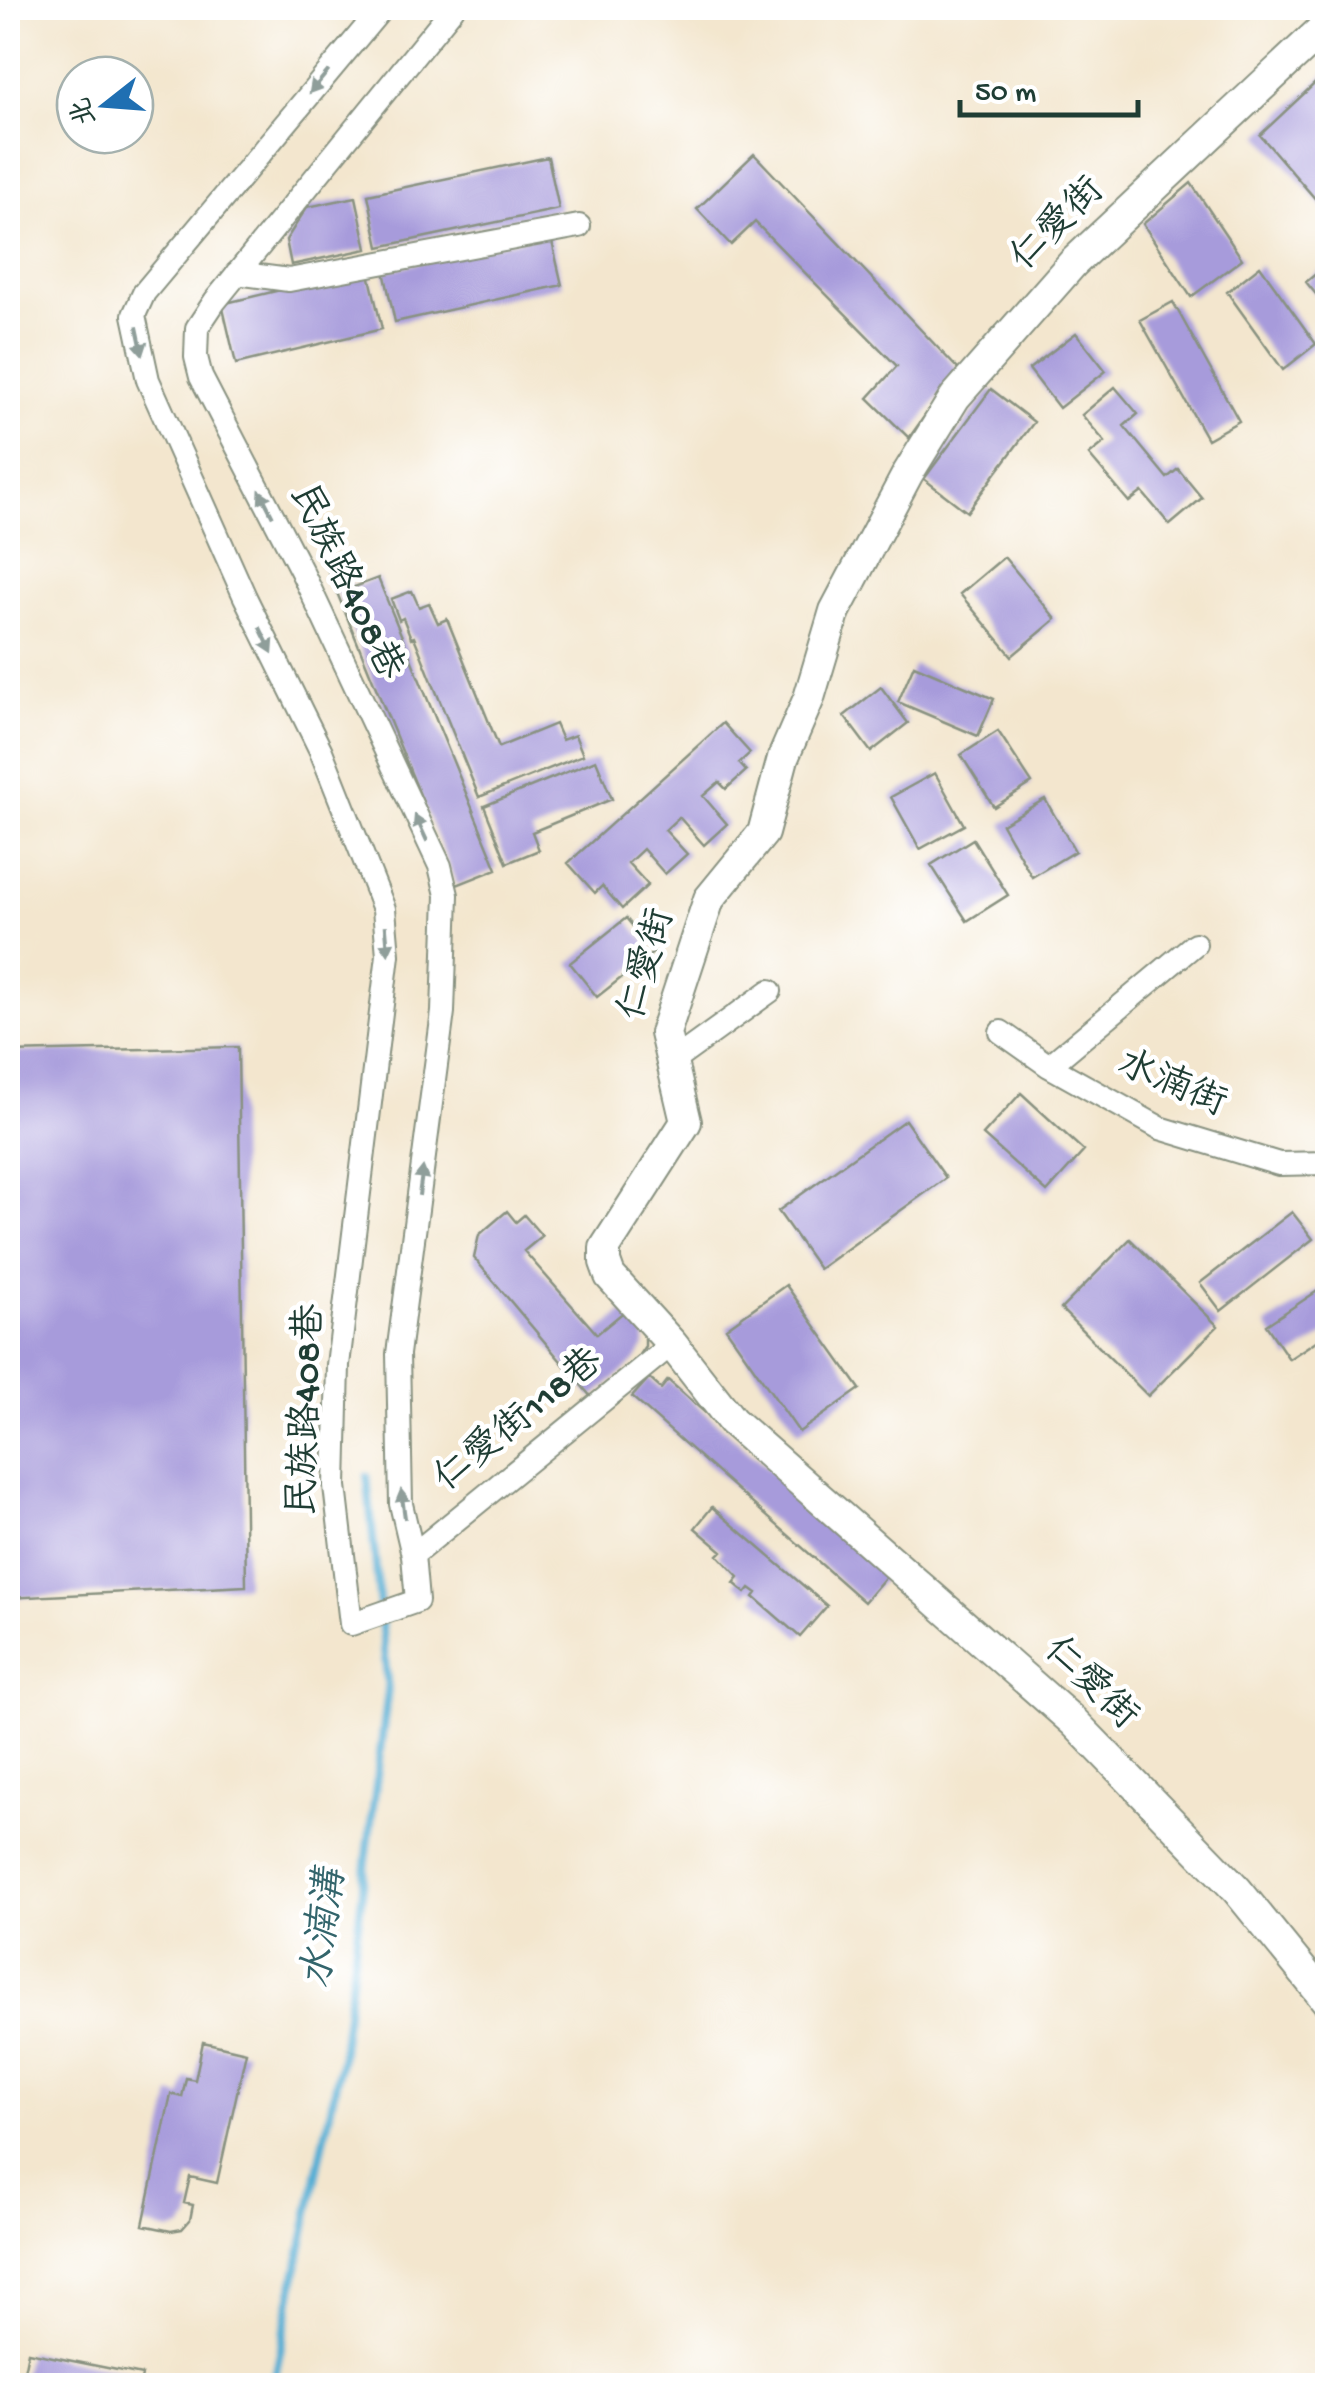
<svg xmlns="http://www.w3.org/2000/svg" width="1335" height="2393" font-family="'Gochi Hand','LXGW WenKai TC',sans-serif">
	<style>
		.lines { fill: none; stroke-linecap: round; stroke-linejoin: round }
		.stream { stroke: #57afd4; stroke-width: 8 }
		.building { fill: #a79bdb }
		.street-casing { stroke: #899281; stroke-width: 26 }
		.secondary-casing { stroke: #899281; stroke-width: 34 }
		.street { stroke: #fff; stroke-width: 22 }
		.secondary { stroke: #fff; stroke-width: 30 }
		.oneway { fill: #8f9e9a }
		.labels { text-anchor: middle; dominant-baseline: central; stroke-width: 9; stroke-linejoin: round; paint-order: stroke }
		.street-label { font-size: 38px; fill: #1f3d34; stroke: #fff }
		.water-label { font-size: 40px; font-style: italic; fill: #33656c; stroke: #fff }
	</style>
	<rect width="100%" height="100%" fill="#fff"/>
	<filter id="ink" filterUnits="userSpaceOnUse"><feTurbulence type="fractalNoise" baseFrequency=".01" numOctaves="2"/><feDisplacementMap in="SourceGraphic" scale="20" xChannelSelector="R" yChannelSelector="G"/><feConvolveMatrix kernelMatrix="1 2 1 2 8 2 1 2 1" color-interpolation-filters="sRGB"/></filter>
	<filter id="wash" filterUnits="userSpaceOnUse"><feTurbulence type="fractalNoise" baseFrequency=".0048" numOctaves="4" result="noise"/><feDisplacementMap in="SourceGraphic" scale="40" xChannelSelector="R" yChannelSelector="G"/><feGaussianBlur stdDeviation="2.25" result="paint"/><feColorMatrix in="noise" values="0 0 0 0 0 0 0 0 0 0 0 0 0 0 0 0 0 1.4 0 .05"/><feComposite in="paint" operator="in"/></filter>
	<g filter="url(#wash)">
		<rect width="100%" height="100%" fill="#f3e6ce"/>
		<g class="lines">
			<path class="stream" d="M 273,2386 L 341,2059 L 388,1690 L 367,1476"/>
		</g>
		<g id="blocks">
			<path class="building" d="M 1328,71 L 1328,208 L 1325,210 L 1260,135 Z
				M 754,154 L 958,369 L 909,438 L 868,398 L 897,366 L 755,222 L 731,245 L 697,209 Z
				M 548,157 L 559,209 L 379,247 L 368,195 Z
				M 1191,183 L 1242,259 L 1191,297 L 1143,224 Z
				M 356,197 L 367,249 L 291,265 L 286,240 L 307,207 Z
				M 550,233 L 562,285 L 395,322 L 384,271 Z
				M 1328,264 L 1328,309 L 1306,282 Z
				M 1260,266 L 1316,344 L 1283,370 L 1227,292 Z
				M 368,269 L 382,329 L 236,364 L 222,304 Z
				M 1173,302 L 1239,421 L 1207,439 L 1140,320 Z
				M 1076,333 L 1106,371 L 1059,408 L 1029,369 Z
				M 1115,387 L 1138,414 L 1124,426 L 1167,478 L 1178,469 L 1202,498 L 1170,525 L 1142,492 L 1129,502 L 1089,455 L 1105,442 L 1082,415 Z
				M 991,389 L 1034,422 L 967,512 L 924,479 Z
				M 1004,557 L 1056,619 L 1012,656 L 960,594 Z
				M 341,560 L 352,588 L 378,578 L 497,869 L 457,885 L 326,566 Z
				M 412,591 L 419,607 L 429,603 L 438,623 L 447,619 L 499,747 L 555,724 L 562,740 L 575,735 L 583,755 L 479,797 L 414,637 L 411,638 L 403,618 L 399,620 L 391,599 Z
				M 914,665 L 994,699 L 978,736 L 898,702 Z
				M 881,687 L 908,723 L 871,752 L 844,716 Z
				M 723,723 L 750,753 L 739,763 L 746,771 L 726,789 L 719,782 L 703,796 L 727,824 L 704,845 L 679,817 L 665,830 L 687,854 L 665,874 L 643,849 L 628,863 L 648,885 L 622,909 L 602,886 L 595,893 L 568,863 Z
				M 998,731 L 1032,783 L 994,807 L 961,755 Z
				M 596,760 L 612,799 L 532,832 L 539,850 L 507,863 L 484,806 Z
				M 935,773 L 964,825 L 920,849 L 891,797 Z
				M 1045,799 L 1075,851 L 1032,877 L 1002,824 Z
				M 973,839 L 1008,895 L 967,921 L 931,865 Z
				M 626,918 L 654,952 L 597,997 L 570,963 Z
				M 238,1047 L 246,1586 L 8,1598 L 8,1052 Z
				M 1021,1093 L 1084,1151 L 1047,1192 L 983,1135 Z
				M 905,1120 L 946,1178 L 819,1269 L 778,1211 Z
				M 507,1211 L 516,1222 L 524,1215 L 542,1236 L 524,1251 L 597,1334 L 626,1310 L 645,1333 L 645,1346 L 634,1362 L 592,1398 L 474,1258 L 479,1235 Z
				M 1292,1212 L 1313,1239 L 1221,1311 L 1200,1283 Z
				M 1130,1239 L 1218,1326 L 1148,1396 L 1061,1309 Z
				M 1328,1284 L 1328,1333 L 1289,1359 L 1266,1325 Z
				M 786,1285 L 860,1389 L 799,1432 L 726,1328 Z
				M 649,1378 L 661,1389 L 668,1380 L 888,1574 L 864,1602 L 632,1397 Z
				M 712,1507 L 827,1606 L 800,1637 L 754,1597 L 757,1593 L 750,1588 L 746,1593 L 734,1583 L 739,1577 L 718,1555 L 722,1551 L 695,1528 Z
				M 203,2042 L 246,2052 L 217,2183 L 190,2177 L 184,2203 L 193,2205 L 190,2220 L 182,2229 L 171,2231 L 143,2225 L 171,2094 L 182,2097 L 186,2078 L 195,2080 Z
				M 28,2352 L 142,2375 L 140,2386 L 21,2386 Z"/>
		</g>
	</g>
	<g filter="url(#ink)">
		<use href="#blocks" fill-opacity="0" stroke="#899281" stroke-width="2.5"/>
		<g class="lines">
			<g class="street-casing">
				<path id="street" d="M 382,8 L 144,293 L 134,315 L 148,380 L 245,597 L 321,751 L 384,909 L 388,955 L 338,1365 L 335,1486 L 351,1624 L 417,1601 L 413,1555 L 401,1504 L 398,1354 L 443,1012 L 447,895 L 440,866 L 302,572 L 201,377 L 196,357 L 197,328 L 215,301 L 453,8
					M 237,273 L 289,280 L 579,226
					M 1001,1032 L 1049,1066 L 1160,1128 L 1279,1164 L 1328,1163
					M 669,1064 L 770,991
					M 1049,1066 L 1195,944
					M 413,1555 L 672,1344"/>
			</g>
			<g class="secondary-casing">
				<path id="secondary" d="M 1328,24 L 1073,263 L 955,397 L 908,473 L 835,611 L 809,698 L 783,758 L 763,833 L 709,899 L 665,1033 L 686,1122 L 605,1248 L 605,1262 L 610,1276 L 672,1344 L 732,1421 L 1074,1722 L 1237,1890 L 1328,2002"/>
			</g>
			<use href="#street" class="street"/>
			<use href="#secondary" class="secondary"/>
		</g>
		<defs><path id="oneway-solid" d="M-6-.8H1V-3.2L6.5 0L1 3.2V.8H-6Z" transform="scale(2.5)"/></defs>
		<g class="oneway">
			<use href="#oneway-solid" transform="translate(319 82) rotate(130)"/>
			<use href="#oneway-solid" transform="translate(140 341) rotate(78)"/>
			<use href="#oneway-solid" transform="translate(266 503) rotate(-117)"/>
			<use href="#oneway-solid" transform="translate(266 640) rotate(64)"/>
			<use href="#oneway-solid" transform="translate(421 828) rotate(-115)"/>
			<use href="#oneway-solid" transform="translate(387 940) rotate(85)"/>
			<use href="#oneway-solid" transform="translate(421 1181) rotate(-82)"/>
			<use href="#oneway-solid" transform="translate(403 1504) rotate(-98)"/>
		</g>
	</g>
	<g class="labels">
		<g class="street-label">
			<text transform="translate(1059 226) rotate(-45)">仁愛街</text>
			<text transform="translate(344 583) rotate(64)">民族路408巷</text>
			<text transform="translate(649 965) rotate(-74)">仁愛街</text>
			<text transform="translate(1171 1086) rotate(23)">水湳街</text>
			<text transform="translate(309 1410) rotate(-88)">民族路408巷</text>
			<text transform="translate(520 1422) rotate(-39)">仁愛街118巷</text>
			<text transform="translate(1089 1685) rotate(44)">仁愛街</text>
		</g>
		<g class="water-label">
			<text transform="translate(327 1929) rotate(-83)">水湳溝</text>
		</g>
	</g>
	<rect width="1335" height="2393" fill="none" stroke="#fff" stroke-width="40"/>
	<g transform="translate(105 105) rotate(253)"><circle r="48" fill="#ffffff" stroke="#a5b1ae" stroke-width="2.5"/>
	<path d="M0-8L18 38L0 25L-18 38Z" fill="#1f6fb2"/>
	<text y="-15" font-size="28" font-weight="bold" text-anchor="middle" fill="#1f3d34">北</text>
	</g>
	<path d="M960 100v15h178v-15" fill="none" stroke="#1f3d34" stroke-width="5"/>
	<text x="975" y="100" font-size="30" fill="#1f3d34" stroke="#ffffff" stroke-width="8" paint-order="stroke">50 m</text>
</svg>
